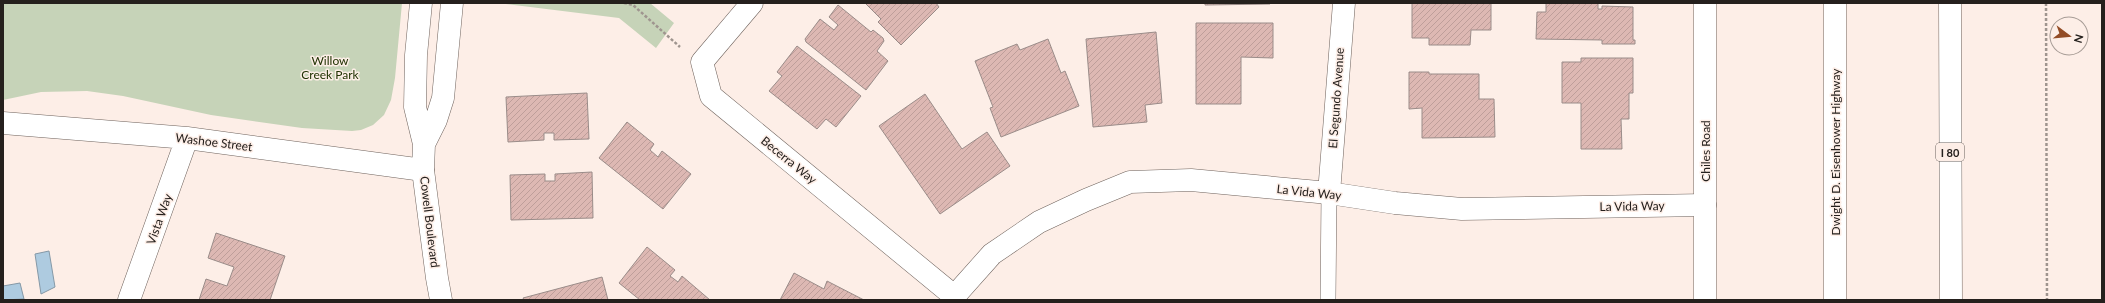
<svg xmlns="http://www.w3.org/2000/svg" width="2105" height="303" font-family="Lato,sans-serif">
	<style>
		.green { fill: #c6d3b8 }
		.water { fill: #aecbe0; stroke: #8598a6 }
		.building { fill: url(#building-hatch); stroke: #9a8c89 }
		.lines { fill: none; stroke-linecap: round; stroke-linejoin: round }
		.lane-casing { stroke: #6f635d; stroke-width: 16 }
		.street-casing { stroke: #6f635d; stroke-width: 23 }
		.secondary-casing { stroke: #6f635d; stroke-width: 23 }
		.highway-casing { stroke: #6f635d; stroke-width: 23 }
		.path { stroke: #9f958f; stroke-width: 2.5; stroke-dasharray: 3 2; stroke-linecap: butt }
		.lane { stroke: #fff; stroke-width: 15 }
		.street { stroke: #fff; stroke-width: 22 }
		.secondary { stroke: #fff; stroke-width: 22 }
		.highway { stroke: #fff; stroke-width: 22 }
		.labels { text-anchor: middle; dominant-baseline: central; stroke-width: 3; stroke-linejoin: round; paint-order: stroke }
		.shield { fill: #fdeee7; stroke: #665e5a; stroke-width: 1 }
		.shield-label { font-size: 11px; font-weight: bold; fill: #25201d }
		.park-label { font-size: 12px; fill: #203203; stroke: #fdeee7 }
		.street-label { font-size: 12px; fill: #25201d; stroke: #fdeee7 }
	</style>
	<defs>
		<pattern id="building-hatch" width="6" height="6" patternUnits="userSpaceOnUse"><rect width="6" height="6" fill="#ddb8b3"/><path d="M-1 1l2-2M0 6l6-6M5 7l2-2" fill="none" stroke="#be9e9a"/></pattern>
	</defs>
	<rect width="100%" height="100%" fill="#fdeee7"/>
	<path class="green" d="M 3,3 L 402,3 L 395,78 L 391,100 L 384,115 L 373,125 L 361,130 L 352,131 L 302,128 L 211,115 L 123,96 L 87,91 L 41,92 L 3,100 Z
		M 497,3 L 650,3 L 674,23 L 656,48 L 619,18 Z"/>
	<path class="water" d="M 49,251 L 55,287 L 41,294 L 35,254 Z
		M 20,283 L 24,299 L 3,300 L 3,286 Z"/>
	<path class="building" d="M 865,3 L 936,3 L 939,7 L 901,45 L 878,22 L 881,19 Z
		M 1205,3 L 1270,3 L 1270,4 L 1205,5 Z
		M 1412,3 L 1491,3 L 1491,30 L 1471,30 L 1470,45 L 1429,45 L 1429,38 L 1412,38 Z
		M 1546,3 L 1598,3 L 1598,9 L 1602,9 L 1602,6 L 1633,7 L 1633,40 L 1635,40 L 1635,44 L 1602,44 L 1602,40 L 1536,39 L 1537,12 L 1546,12 Z
		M 838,5 L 871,32 L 873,30 L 883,38 L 884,41 L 877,51 L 888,61 L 866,90 L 806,42 L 805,39 L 820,19 L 834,30 L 838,25 L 829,17 Z
		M 1196,23 L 1273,23 L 1273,58 L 1241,57 L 1241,104 L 1196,104 Z
		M 1156,32 L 1162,103 L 1145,105 L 1147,122 L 1093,127 L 1086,39 Z
		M 1048,39 L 1061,73 L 1065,71 L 1079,106 L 1001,137 L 990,108 L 993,107 L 975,61 L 1017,44 L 1020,50 Z
		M 797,46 L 861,96 L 836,127 L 826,119 L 817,129 L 769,91 L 782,76 L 777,72 Z
		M 1581,58 L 1633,58 L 1633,93 L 1629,93 L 1629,119 L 1621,119 L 1622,149 L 1581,149 L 1581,103 L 1562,103 L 1562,62 L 1581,62 Z
		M 1409,72 L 1429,72 L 1429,74 L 1479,74 L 1479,99 L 1494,99 L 1495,137 L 1422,138 L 1422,108 L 1409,109 Z
		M 587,93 L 589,139 L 554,140 L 554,133 L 544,133 L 544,140 L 508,142 L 506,97 Z
		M 925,94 L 962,149 L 987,132 L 1010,166 L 940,214 L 879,126 Z
		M 627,122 L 654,144 L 650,150 L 658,157 L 662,151 L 691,174 L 663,209 L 599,158 Z
		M 592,172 L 593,218 L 511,220 L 510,175 L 545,174 L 545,181 L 555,181 L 555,174 Z
		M 216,233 L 285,256 L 270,300 L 199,300 L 206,279 L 227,286 L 234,267 L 208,258 Z
		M 647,247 L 675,270 L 670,276 L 678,282 L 682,276 L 710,300 L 640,300 L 619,283 Z
		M 794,273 L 824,289 L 827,281 L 864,300 L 780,300 Z
		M 602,277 L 608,300 L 524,300 L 523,298 Z"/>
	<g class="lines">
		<g class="lane-casing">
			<path id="lane" d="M 1328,300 L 1329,193"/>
		</g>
		<g class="street-casing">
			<path id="street" d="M 752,3 L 702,62 L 711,96 L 954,296
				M 3,123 L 187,138 L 423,170
				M 1329,193 L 1344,3
				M 129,300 L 187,138
				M 951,300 L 992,254 L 1039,222 L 1086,200 L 1130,182 L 1191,180 L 1329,193 L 1395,203 L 1462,209 L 1705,205"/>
		</g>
		<g class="secondary-casing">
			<path id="secondary" d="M 421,3 L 416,55 L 415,107 L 424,144 L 423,170 L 437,278 L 441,300
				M 424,144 L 436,120 L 443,98 L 452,3
				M 1705,300 L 1705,3"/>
		</g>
		<g class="highway-casing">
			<path id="highway" d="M 1835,3 L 1835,300
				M 1950,3 L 1951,300"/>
		</g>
		<path class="path" d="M 624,3 L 633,5 L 680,47
			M 2046,3 L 2047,300"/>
		<use href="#lane" class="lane"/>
		<use href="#street" class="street"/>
		<use href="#secondary" class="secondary"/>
		<use href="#highway" class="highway"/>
	</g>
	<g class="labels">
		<rect class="shield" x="1936" y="143" width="28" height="18" rx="3"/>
		<g class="shield-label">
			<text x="1950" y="152">I 80</text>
		</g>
		<g class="park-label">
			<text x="330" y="60">Willow<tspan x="330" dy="14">Creek Park</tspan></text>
		</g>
		<g class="street-label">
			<text transform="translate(1336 98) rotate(-86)">El Segundo Avenue</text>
			<text transform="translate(214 142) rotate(7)">Washoe Street</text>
			<text transform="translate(1705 151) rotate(-90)">Chiles Road</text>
			<text transform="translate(1835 152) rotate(-90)">Dwight D. Eisenhower Highway</text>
			<text transform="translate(789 160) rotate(39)">Becerra Way</text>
			<text transform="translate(1309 192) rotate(6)">La Vida Way</text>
			<text transform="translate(1632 206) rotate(-1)">La Vida Way</text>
			<text transform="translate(159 219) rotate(-70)">Vista Way</text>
			<text transform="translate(430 222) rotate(83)">Cowell Boulevard</text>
		</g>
	</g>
	<rect width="2105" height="303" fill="none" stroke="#25201d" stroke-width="8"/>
	<g transform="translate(2069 36) rotate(106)"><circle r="19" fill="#fdeee7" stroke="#a79c96"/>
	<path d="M0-3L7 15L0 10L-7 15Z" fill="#934c26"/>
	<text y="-6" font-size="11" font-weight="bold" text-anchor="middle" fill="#25201d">N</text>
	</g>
</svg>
